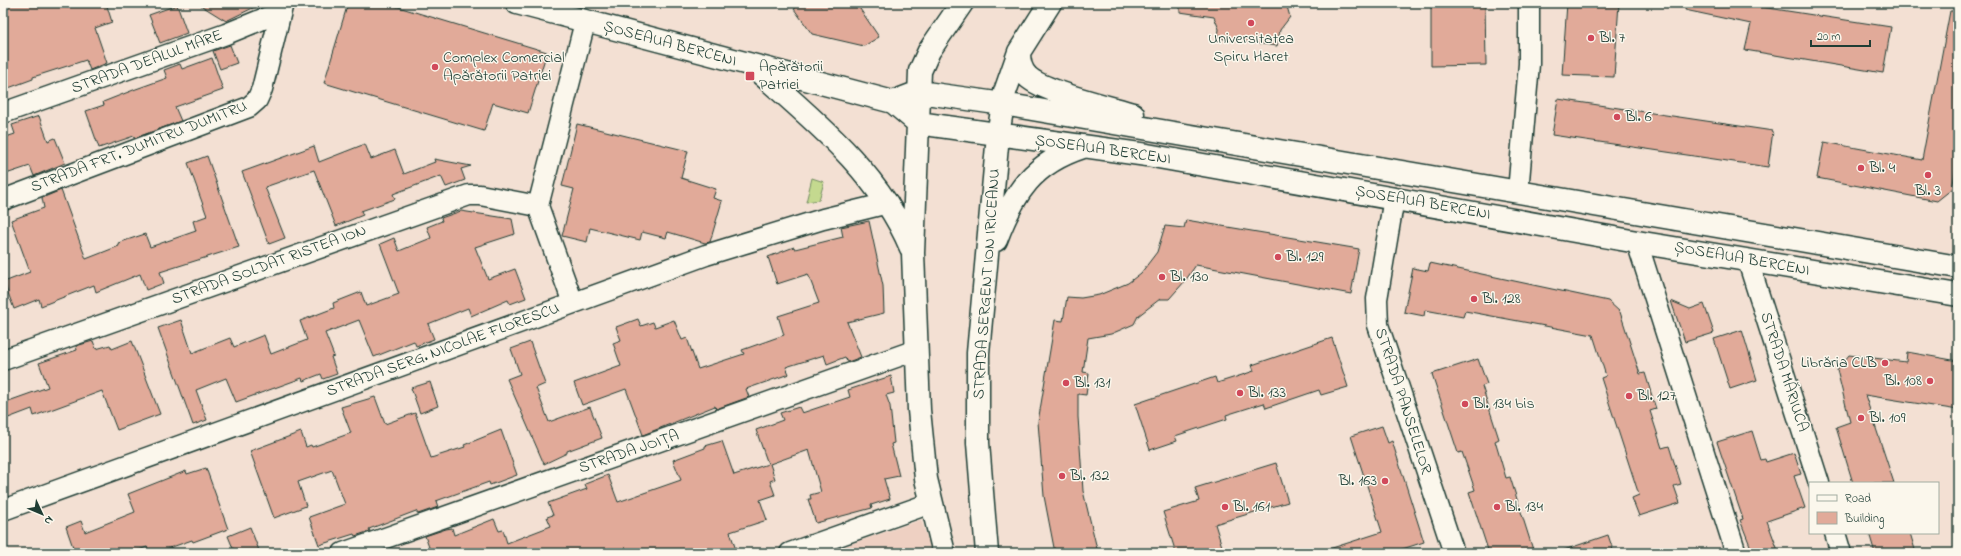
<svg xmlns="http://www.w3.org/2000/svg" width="1961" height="556" font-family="'Indie Flower',sans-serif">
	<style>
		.built { fill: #eed0c2 }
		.green { fill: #c4d98f; stroke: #728b62 }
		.building { fill: #e1aa99; stroke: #1f3d34 }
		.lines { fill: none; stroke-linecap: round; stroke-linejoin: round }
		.minor-casing { stroke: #1f3d34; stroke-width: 23 }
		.secondary-casing { stroke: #1f3d34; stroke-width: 25 }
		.minor { stroke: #fbf7ec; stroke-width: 20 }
		.secondary { stroke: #fbf7ec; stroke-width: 22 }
		.poi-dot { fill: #d1495b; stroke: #fbf7ec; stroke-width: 1.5 }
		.labels { text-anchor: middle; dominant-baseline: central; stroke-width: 3; stroke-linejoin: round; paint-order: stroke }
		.poi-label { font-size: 16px; fill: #1f3d34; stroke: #fbf7ec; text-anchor: start }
		.street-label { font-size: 16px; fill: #1f3d34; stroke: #fbf7ec }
	</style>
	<rect width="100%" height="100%" fill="#f3e0d3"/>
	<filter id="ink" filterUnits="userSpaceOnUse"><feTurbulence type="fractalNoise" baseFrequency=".025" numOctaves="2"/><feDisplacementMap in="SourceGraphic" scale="8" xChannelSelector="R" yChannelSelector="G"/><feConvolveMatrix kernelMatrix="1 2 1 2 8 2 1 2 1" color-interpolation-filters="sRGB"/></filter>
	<g filter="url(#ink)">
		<path class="built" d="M 921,520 L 932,553 L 825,553 Z"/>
		<path class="green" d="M 812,178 L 824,182 L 819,200 L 806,202 Z"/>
		<path class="building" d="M 3,3 L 106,3 L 112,22 L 95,28 L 107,63 L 90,70 L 86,60 L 33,77 L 33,79 L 3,90 Z
			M 197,3 L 263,3 L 226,21 Z
			M 348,3 L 385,3 L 547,52 L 528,113 L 493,103 L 484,131 L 324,83 Z
			M 804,3 L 856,3 L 879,37 L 864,46 L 812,34 L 794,9 Z
			M 1180,3 L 1286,3 L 1290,17 L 1280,30 L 1277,46 L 1218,38 L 1219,29 L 1214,17 L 1180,12 Z
			M 1431,3 L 1485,3 L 1486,65 L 1431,66 Z
			M 1567,3 L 1619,3 L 1614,77 L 1562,75 Z
			M 1686,3 L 1756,3 L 1755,6 L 1891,27 L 1883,73 L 1745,50 L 1751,24 L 1685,10 Z
			M 177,5 L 187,33 L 160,43 L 149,15 Z
			M 1950,11 L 1958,11 L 1958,156 L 1952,189 L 1937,201 L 1817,178 L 1824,142 L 1922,160 Z
			M 230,45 L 237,63 L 220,69 L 213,51 Z
			M 212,58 L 223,90 L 175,107 L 181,121 L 135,138 L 134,136 L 99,148 L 86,111 L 104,105 L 103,102 L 136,89 L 167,78 L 164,70 L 180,64 L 182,69 Z
			M 1558,99 L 1773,131 L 1768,167 L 1552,135 Z
			M 39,116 L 48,141 L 55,138 L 65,163 L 34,176 L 30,166 L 3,175 L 3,138 L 15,134 L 12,125 Z
			M 577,124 L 688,151 L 681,178 L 716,189 L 713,198 L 722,201 L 710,242 L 705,243 L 668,232 L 666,238 L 642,232 L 640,240 L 590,228 L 587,242 L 562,236 L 574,189 L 562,186 Z
			M 365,144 L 371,159 L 395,150 L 404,174 L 435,162 L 434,159 L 471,166 L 461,169 L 465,180 L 446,187 L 441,176 L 393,194 L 395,199 L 361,211 L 363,215 L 336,226 L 314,170 L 265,187 L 285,238 L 269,244 L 242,172 L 314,146 L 319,162 Z
			M 207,156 L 239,247 L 160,272 L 164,283 L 146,290 L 140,274 L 96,292 L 94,285 L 41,306 L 39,299 L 14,309 L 4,282 L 30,272 L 11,220 L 44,208 L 42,198 L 61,190 L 86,259 L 119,246 L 118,243 L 145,234 L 150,247 L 196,231 L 193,221 L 207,216 L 188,163 Z
			M 461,211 L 512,219 L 515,234 L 475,247 L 488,279 L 515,269 L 526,298 L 510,304 L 508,300 L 471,316 L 468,308 L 428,324 L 434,339 L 416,346 L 414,341 L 374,357 L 359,320 L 325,333 L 334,356 L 331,357 L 337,374 L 323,379 L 321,374 L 303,381 L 302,378 L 236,402 L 226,378 L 196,390 L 207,420 L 193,425 L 158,328 L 181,320 L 192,353 L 230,338 L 234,347 L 264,335 L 271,354 L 307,340 L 300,321 L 334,308 L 333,303 L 361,292 L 366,306 L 399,294 L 380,244 L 394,238 L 399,251 L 431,238 L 427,227 L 442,221 L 441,218 Z
			M 1186,220 L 1359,249 L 1351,294 L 1196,265 L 1185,281 L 1169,299 L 1160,299 L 1138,316 L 1134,324 L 1111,334 L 1088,338 L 1083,372 L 1089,373 L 1086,395 L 1078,394 L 1078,417 L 1083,491 L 1098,553 L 1055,553 L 1044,496 L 1038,422 L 1055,320 L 1063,321 L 1067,297 L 1081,298 L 1099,295 L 1128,283 L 1141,273 L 1157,252 L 1165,226 L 1184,228 Z
			M 869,221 L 883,286 L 884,313 L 847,322 L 861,357 L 848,362 L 845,357 L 827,364 L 824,355 L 786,367 L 789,374 L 746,389 L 749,397 L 716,409 L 715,406 L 643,435 L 626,389 L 582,405 L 574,383 L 621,366 L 613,343 L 621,340 L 616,327 L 638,319 L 641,326 L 653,322 L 655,327 L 674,320 L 682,340 L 687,338 L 698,369 L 744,354 L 742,350 L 784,335 L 778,316 L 819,303 L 808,274 L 777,284 L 768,257 L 794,247 L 795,249 L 843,237 L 841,227 Z
			M 1430,263 L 1608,301 L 1620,312 L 1640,374 L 1645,373 L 1656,409 L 1650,411 L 1662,448 L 1669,446 L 1681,484 L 1674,486 L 1680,503 L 1639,516 L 1632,498 L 1639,495 L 1601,378 L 1606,376 L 1593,335 L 1465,311 L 1463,317 L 1425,310 L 1424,316 L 1404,312 L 1413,268 L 1428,271 Z
			M 1671,301 L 1690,309 L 1704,304 L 1714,333 L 1685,342 Z
			M 1742,330 L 1757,380 L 1730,389 L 1714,339 Z
			M 1332,338 L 1348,387 L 1321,395 L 1319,390 L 1266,408 L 1264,403 L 1226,415 L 1227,419 L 1175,436 L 1177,441 L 1150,450 L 1135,404 L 1215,377 L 1217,383 L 1236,377 L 1254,371 L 1252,365 Z
			M 93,341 L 96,349 L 110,345 L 112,349 L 132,341 L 160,414 L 117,430 L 102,391 L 34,416 L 32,409 L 3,420 L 3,403 L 48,387 L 39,363 L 77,350 L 76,346 Z
			M 530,342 L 545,384 L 536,388 L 549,422 L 590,407 L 602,438 L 567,451 L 567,453 L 544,464 L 507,379 L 520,374 L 511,349 Z
			M 1907,352 L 1958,361 L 1958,410 L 1865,395 L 1894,483 L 1853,483 L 1836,427 L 1850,422 L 1837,370 L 1849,355 L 1906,362 Z
			M 1478,359 L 1487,384 L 1482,386 L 1499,439 L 1495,441 L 1506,478 L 1510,477 L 1534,553 L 1489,553 L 1469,492 L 1475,490 L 1469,472 L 1462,452 L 1458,453 L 1432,374 Z
			M 891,376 L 894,393 L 886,395 L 890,406 L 894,443 L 891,444 L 899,476 L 884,479 L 890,499 L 871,505 L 872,508 L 816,523 L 808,499 L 811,499 L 810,495 L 821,492 L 809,450 L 770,464 L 775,479 L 770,481 L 775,495 L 760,500 L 767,520 L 730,532 L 737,553 L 431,553 L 425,536 L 446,529 L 452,528 L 454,535 L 494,519 L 499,531 L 503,530 L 507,543 L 551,526 L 547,517 L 553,515 L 548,503 L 587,489 L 585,484 L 608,475 L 618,502 L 681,480 L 673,460 L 705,448 L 705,446 L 722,441 L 734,475 L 768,464 L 756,430 L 783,420 L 780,413 L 799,407 L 802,413 L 850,397 L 848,390 Z
			M 430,382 L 438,406 L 420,413 L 411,388 Z
			M 375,397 L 385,424 L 415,413 L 431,458 L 465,447 L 464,445 L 501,430 L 517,475 L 490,485 L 489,482 L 436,501 L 438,507 L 418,514 L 416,511 L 369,529 L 370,531 L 355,536 L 354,534 L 319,545 L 309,517 L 345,504 L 332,470 L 298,482 L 306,506 L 274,518 L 250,451 L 301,432 L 306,447 L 311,445 L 312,447 L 351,433 L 341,407 Z
			M 1382,426 L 1388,443 L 1392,441 L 1424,542 L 1390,553 L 1327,553 L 1326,550 L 1382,532 L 1351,436 Z
			M 1752,431 L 1761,460 L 1765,459 L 1766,462 L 1794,453 L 1801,474 L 1794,476 L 1805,508 L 1767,521 L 1779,553 L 1753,553 L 1740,520 L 1743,519 L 1717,442 Z
			M 1276,463 L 1288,502 L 1215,524 L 1224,553 L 1176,553 L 1163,512 L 1199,501 L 1195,488 Z
			M 206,468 L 228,529 L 193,542 L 192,540 L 155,553 L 149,553 L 147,547 L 130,553 L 75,553 L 66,527 L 81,521 L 85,532 L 135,512 L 128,494 L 186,471 L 187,474 Z
			M 250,527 L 260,553 L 235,553 L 228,536 Z
			M 1869,533 L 1910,533 L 1916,553 L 1875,553 Z
			M 1608,535 L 1614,553 L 1564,553 L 1564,550 Z"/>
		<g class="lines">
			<g class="minor-casing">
				<path id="minor" d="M 3,113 L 226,34 L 280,12
					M 1518,192 L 1529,64 L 1529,3
					M 1394,198 L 1377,299 L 1378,325 L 1454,553
					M 3,200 L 249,107 L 257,100 L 262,89 L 283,3
					M 538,206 L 585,22
					M 1637,242 L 1736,553
					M 1748,261 L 1819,483
					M 3,360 L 469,195 L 480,195 L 538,206 L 573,303
					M 3,510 L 706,255 L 823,219 L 888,203
					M 1835,533 L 1841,553
					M 343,553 L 916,350
					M 790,553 L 931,503"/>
			</g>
			<g class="secondary-casing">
				<path id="secondary" d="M 517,3 L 893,102 L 918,123 L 1147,155 L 1637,242 L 1958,295
					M 1019,52 C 1019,61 1021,71 1028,77 C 1044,92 1110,107 1133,114
					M 757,70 C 816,122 880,174 911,248
					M 893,102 L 919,92 L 1003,104 L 1958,267
					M 996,240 C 1014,192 1033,163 1083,147
					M 944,553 L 926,479 L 919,410 L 913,253 L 920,71 L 929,51 L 962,3
					M 987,553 L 978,443 L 978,353 L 998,135 L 1005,92 L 1019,52 L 1050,3"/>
			</g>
			<use href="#minor" class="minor"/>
			<use href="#secondary" class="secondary"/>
		</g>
	</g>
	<g class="poi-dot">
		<circle cx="1251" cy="23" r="4"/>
		<circle cx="1591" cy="38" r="4"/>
		<circle cx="435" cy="67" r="4"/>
		<rect x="745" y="71" width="10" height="10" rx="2"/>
		<circle cx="1617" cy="117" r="4"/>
		<circle cx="1861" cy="168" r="4"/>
		<circle cx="1928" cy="175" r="4"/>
		<circle cx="1278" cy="257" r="4"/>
		<circle cx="1162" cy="277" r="4"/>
		<circle cx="1474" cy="299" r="4"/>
		<circle cx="1885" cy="363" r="4"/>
		<circle cx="1930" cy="381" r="4"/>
		<circle cx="1066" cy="383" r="4"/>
		<circle cx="1240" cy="393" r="4"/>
		<circle cx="1629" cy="396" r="4"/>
		<circle cx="1465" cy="404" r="4"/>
		<circle cx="1861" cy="418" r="4"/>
		<circle cx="1062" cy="476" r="4"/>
		<circle cx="1385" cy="481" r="4"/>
		<circle cx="1225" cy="507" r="4"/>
		<circle cx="1497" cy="507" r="4"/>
	</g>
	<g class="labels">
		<g class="poi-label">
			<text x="1599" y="38">Bl. 7</text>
			<text x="1251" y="39" text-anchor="middle">Universitatea<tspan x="1251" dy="18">Spiru Haret</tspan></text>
			<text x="443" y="58">Complex Comercial<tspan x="443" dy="18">Apărătorii Patriei</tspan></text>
			<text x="759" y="67">Apărătorii<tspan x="759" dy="18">Patriei</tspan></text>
			<text x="1625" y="117">Bl. 6</text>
			<text x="1869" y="168">Bl. 4</text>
			<text x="1928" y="191" text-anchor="middle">Bl. 3</text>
			<text x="1286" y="257">Bl. 129</text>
			<text x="1170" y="277">Bl. 130</text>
			<text x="1482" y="299">Bl. 128</text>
			<text x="1877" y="363" text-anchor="end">Librăria CLB</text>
			<text x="1922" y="381" text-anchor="end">Bl. 108</text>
			<text x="1074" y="383">Bl. 131</text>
			<text x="1248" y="393">Bl. 133</text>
			<text x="1637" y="396">Bl. 127</text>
			<text x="1473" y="404">Bl. 134 bis</text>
			<text x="1869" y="418">Bl. 109</text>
			<text x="1070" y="476">Bl. 132</text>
			<text x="1377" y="481" text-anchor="end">Bl. 163</text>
			<text x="1233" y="507">Bl. 161</text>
			<text x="1505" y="507">Bl. 134</text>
		</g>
		<g class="street-label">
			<text transform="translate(670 44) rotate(15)">ȘOSEAUA BERCENI</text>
			<text transform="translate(147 62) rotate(-20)">STRADA DEALUL MARE</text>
			<text transform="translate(139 147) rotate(-21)">STRADA FRT. DUMITRU DUMITRU</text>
			<text transform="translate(1103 150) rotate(8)">ȘOSEAUA BERCENI</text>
			<text transform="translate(1423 203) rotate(10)">ȘOSEAUA BERCENI</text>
			<text transform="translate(1742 259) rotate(10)">ȘOSEAUA BERCENI</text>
			<text transform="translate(269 265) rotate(-20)">STRADA SOLDAT RISTEA ION</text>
			<text transform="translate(987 284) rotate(-86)">STRADA SERGENT ION IRICEANU</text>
			<text transform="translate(443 350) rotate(-20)">STRADA SERG. NICOLAE FLORESCU</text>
			<text transform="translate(1784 372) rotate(72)">STRADA MĂRIUCA</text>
			<text transform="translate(1403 401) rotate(72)">STRADA PANSELELOR</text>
			<text transform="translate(629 452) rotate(-19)">STRADA JOIȚA</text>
		</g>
	</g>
	<rect width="1961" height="556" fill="none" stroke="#fbf7ec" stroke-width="16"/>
	<rect x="8" y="8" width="1945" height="540" fill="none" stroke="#1f3d34" stroke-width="1.5" filter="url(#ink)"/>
	<rect x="1809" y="482" width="130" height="52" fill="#fbf7ec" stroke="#a3ada2"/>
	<rect x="1817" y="495" width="20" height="6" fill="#fbf7ec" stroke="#a3ada2"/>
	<text x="1845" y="502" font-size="12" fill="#1f3d34">Road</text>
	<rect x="1817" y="512" width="20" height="12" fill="#e1aa99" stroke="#a3ada2"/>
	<text x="1845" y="522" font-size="12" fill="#1f3d34">Building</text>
	<g transform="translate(42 514) rotate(134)" stroke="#fbf7ec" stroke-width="3" paint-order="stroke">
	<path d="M0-3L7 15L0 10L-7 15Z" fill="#1f3d34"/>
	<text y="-6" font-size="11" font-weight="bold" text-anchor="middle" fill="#1f3d34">N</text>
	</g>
	<path d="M1811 40v6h59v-6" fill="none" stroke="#1f3d34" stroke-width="2"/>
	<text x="1817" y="40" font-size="12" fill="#1f3d34" stroke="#fbf7ec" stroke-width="3" paint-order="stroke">20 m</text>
</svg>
